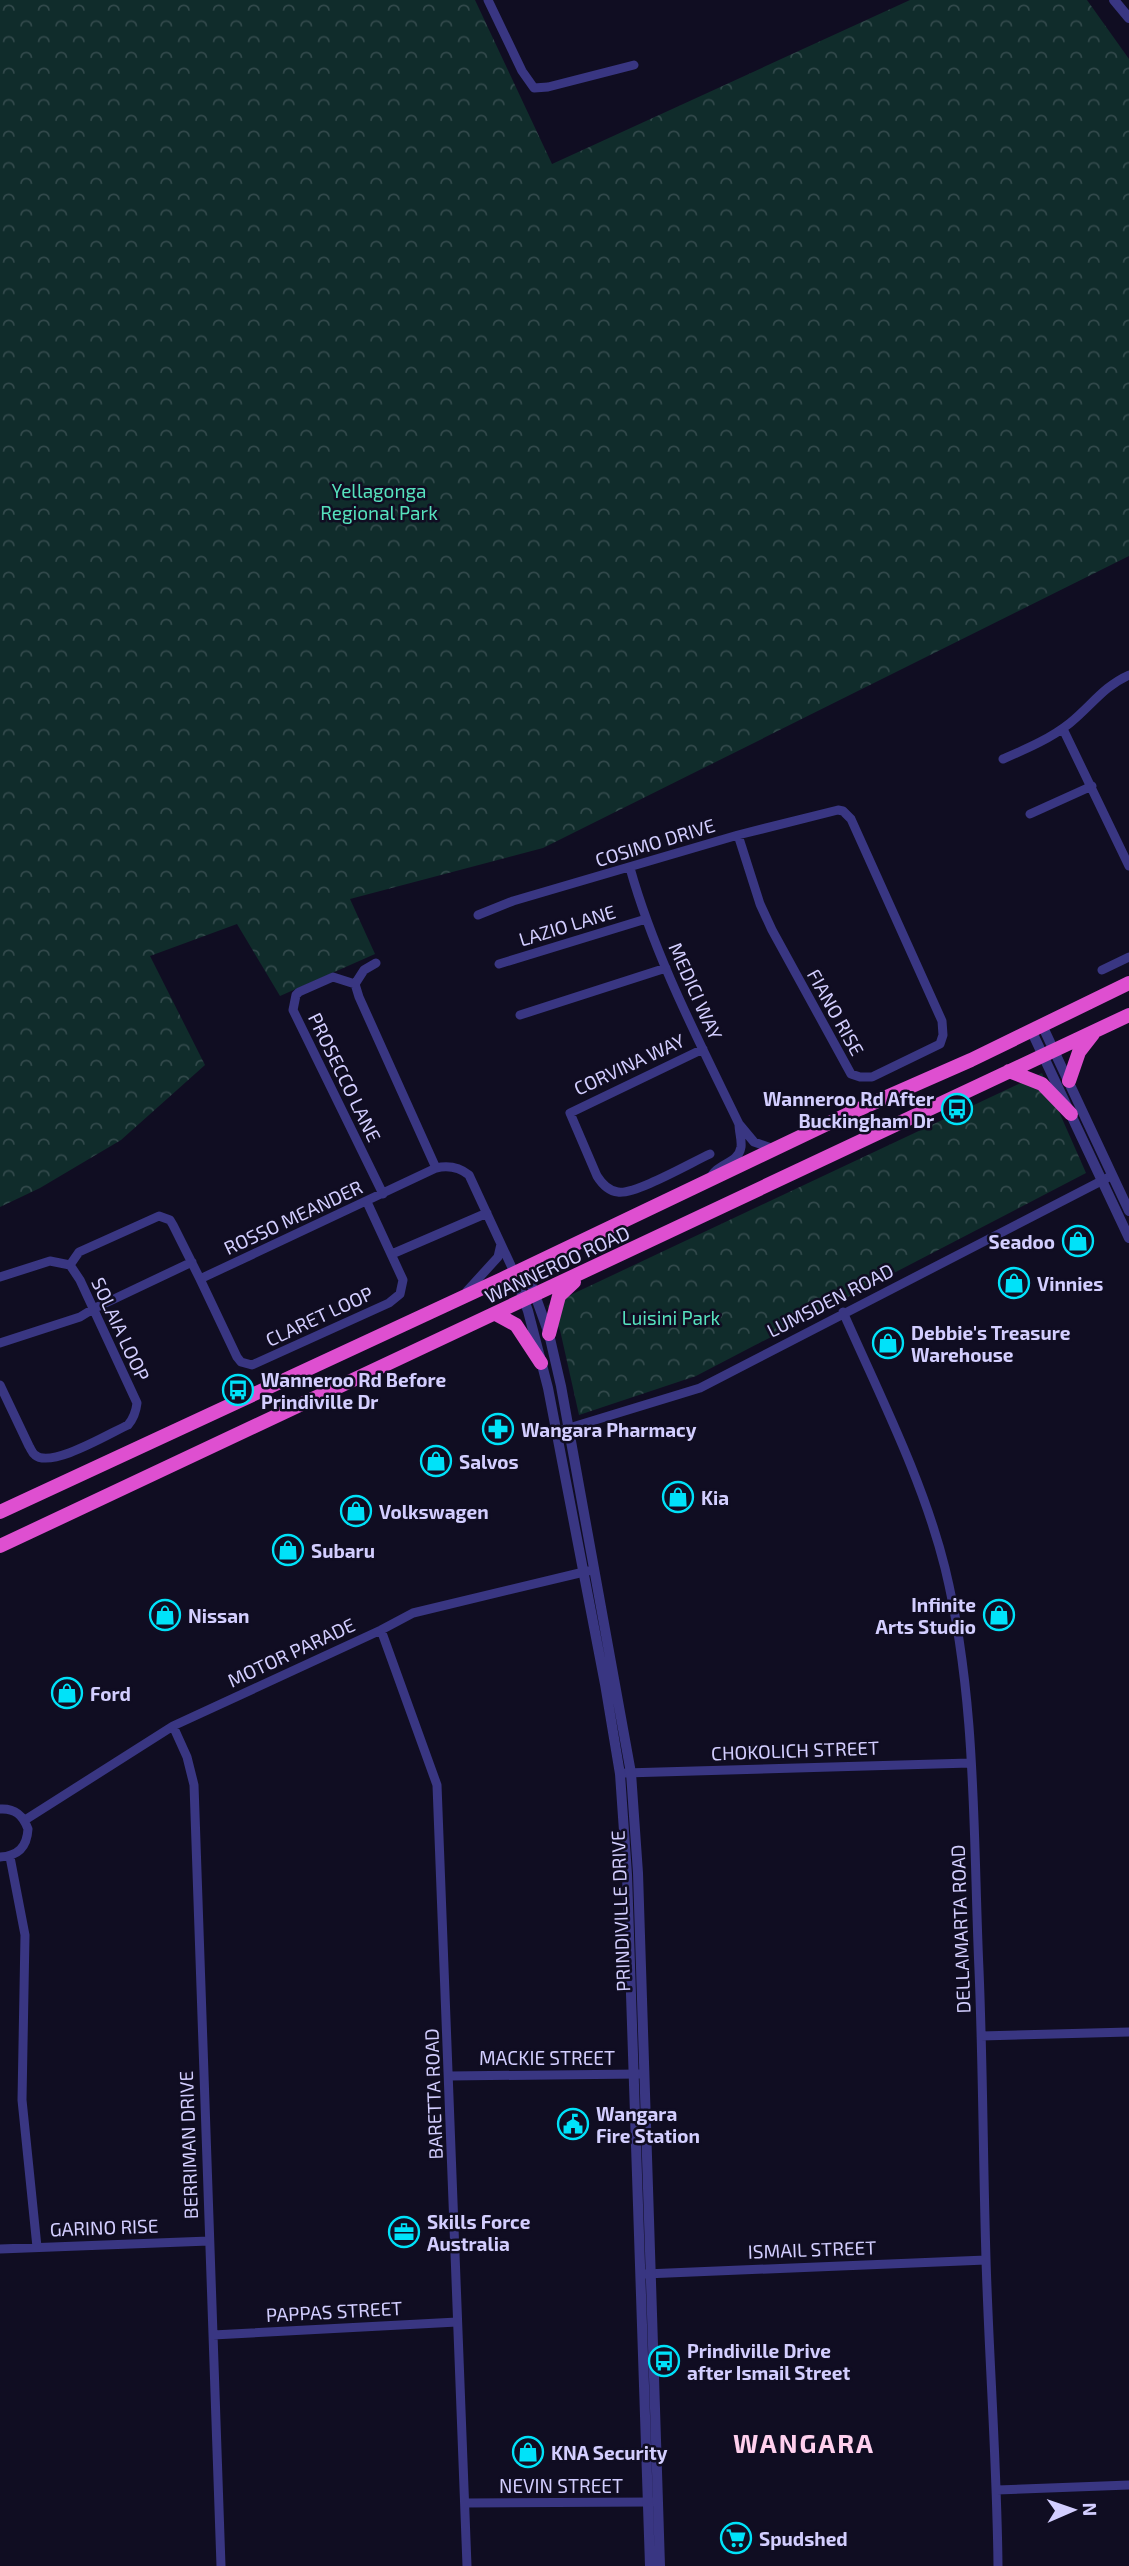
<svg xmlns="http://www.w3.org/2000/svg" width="1129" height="2566" font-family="'Exo 2',sans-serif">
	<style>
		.forest { fill: url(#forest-crowns) }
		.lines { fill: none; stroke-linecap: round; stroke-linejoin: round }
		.minor { stroke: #393682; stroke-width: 9 }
		.tertiary { stroke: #393682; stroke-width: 10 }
		.trunk { stroke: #de4fd0; stroke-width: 14 }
		.labels { text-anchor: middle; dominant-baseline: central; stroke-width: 5; stroke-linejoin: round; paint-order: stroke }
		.park-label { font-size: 19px; fill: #56e2be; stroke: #100d22 }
		.street-label { font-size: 19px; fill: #d3ceff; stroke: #100d22 }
		.poi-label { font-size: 19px; font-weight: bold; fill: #d3ceff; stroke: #100d22; text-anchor: start }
		.district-label { font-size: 26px; font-weight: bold; letter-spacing: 2px; fill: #ffd0ee; stroke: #100d22 }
	</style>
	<defs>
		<pattern id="forest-crowns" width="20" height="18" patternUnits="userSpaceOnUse" patternTransform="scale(1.75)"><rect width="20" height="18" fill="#102c2b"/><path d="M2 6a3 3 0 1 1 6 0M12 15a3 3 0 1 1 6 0" fill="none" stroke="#32494b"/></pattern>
	</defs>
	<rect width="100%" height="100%" fill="#100d22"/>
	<path class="forest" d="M 0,0 L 475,0 L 552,164 L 910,0 L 1087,0 L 1129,59 L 1129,556 L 543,848 L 350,899 L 375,954 L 280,996 L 237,924 L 150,956 L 205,1065 L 121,1140 L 40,1188 L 0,1207 Z
		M 1042,1073 L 1086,1173 L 696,1376 L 579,1415 L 560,1330 L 547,1306 Z"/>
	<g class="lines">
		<path class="minor" d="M 488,0 L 522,71 L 534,88 L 548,87 L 634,65
			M 1063,729 L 1129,866
			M 1003,759 C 1026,749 1050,739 1070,723 C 1091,706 1104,686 1129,675
			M 1030,814 L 1092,786
			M 630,868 C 655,957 699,1041 739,1124 L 754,1142 L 774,1149
			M 478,915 L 513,901 L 738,835 L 838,810 L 843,811 L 851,819 L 942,1021 L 943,1035 L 940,1044 L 872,1077 L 860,1077 L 851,1074 L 772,930 L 760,904 L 738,835
			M 376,963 L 364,970 L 355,984 L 359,997 L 436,1168
			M 499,964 L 646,919
			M 1102,970 L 1129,957
			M 355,984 L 333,977 L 299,992 L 296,995 L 293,1010 L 383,1194
			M 520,1015 L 666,968
			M 703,1049 L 570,1113 L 597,1176 C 602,1184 608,1191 618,1192 C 635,1195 692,1162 710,1154
			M 710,1179 C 717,1162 738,1165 741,1147 C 742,1140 739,1132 739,1124
			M 392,1254 L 487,1213
			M 70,1265 L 79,1252 L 159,1216 L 170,1220 L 173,1225 L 200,1279 L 436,1168 C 449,1165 459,1167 469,1175 L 514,1272
			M 0,1277 L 50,1261 L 70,1265 L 80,1280 L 137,1403 C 136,1412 134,1418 128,1425 C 110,1433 51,1469 35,1455 C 32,1453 31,1449 29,1446 L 0,1385
			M 200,1279 L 237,1357 L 241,1362 L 252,1365 L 389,1303 L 400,1294 L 403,1280 L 367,1202
			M 467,1291 L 498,1257 L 501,1244
			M 843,1312 C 880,1396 923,1480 945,1568 C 977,1699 973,1836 979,1970 C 983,2066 983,2162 986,2259 C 989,2361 997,2463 998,2566
			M 0,1343 L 80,1317 L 93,1309 L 192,1262
			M 556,1432 L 700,1388 L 1111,1176
			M 381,1630 L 437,1785 L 467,2566
			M 173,1726 L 187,1757 L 194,1785 L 221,2566
			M 625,1773 L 970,1763
			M 0,1809 C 15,1808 23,1815 28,1829 C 27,1847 18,1856 0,1857
			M 25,1820 L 173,1726 L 381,1630 L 413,1613 L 588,1571
			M 10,1857 L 25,1935 L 22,2100 L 37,2247
			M 981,2036 L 1129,2032
			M 450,2076 L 639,2074
			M 0,2249 L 209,2241
			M 645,2274 L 986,2260
			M 213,2335 L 457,2322
			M 997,2490 L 1129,2485
			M 465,2503 L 652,2502"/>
		<path class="tertiary" d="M 1114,0 L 1129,18
			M 1042,1025 L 1129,1211
			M 1031,1030 L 1129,1238
			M 525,1267 L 549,1334 L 561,1386 L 631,1773 L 638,1873 L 660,2566
			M 514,1272 L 528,1311 L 548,1388 L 605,1684 L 620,1774 L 627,1874 L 650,2566"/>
		<path class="trunk" d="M 1009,1071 L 1042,1084 L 1071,1114
			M 1069,1081 L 1079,1052 L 1093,1034
			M 496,1314 L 516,1325 L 541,1363
			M 549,1334 L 559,1296 L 574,1282
			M 0,1512 L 502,1279 L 848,1114 L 971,1060 L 1129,983
			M 0,1546 L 1129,1015"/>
	</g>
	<defs>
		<g id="bus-ring" transform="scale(1.575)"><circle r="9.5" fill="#100d22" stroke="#00e2f9" stroke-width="1.5"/><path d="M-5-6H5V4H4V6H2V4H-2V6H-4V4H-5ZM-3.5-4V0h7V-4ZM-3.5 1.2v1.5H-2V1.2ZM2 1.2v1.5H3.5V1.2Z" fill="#00e2f9"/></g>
		<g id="shop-ring" transform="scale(1.575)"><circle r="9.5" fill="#100d22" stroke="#00e2f9" stroke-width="1.5"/><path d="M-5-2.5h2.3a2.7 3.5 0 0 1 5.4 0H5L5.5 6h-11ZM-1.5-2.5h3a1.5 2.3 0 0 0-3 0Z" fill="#00e2f9"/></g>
		<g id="pharmacy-ring" transform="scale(1.575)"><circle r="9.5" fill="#100d22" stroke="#00e2f9" stroke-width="1.5"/><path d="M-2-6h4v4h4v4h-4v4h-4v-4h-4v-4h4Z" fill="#00e2f9"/></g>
		<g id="civic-ring" transform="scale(1.575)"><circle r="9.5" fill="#100d22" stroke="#00e2f9" stroke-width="1.5"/><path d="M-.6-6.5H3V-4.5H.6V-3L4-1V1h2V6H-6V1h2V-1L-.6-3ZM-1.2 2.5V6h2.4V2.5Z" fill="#00e2f9"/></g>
		<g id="office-ring" transform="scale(1.575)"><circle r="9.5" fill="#100d22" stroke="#00e2f9" stroke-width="1.5"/><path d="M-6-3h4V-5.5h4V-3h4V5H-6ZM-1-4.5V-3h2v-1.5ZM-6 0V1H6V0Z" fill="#00e2f9"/></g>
		<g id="supermarket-ring" transform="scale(1.575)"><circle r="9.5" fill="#100d22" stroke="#00e2f9" stroke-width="1.5"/><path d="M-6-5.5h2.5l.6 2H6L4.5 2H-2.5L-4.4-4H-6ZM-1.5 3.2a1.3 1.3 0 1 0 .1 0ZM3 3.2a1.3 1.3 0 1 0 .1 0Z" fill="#00e2f9"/></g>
	</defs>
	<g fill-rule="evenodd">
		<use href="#bus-ring" x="957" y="1109"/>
		<use href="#shop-ring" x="1078" y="1241"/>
		<use href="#shop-ring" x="1014" y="1283"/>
		<use href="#shop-ring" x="888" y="1343"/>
		<use href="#bus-ring" x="238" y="1390"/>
		<use href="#pharmacy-ring" x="498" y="1429"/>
		<use href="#shop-ring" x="436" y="1461"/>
		<use href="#shop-ring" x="678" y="1497"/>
		<use href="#shop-ring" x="356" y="1511"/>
		<use href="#shop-ring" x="288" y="1550"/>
		<use href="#shop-ring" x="165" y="1615"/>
		<use href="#shop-ring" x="999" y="1615"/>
		<use href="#shop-ring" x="67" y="1693"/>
		<use href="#civic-ring" x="573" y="2124"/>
		<use href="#office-ring" x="404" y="2232"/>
		<use href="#bus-ring" x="664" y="2361"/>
		<use href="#shop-ring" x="528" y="2452"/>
		<use href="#supermarket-ring" x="736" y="2538"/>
	</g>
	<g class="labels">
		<g class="park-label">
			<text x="379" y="490">Yellagonga<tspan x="379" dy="22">Regional Park</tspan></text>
			<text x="671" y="1317">Luisini Park</text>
		</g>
		<g class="street-label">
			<text transform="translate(655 842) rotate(-17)">COSIMO DRIVE</text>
			<text transform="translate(567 925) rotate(-17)">LAZIO LANE</text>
			<text transform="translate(696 991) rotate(66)">MEDICI WAY</text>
			<text transform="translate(836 1012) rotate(61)">FIANO RISE</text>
			<text transform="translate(629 1064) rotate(-25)">CORVINA WAY</text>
			<text transform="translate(345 1077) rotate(64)">PROSECCO LANE</text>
			<text transform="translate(293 1217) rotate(-25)">ROSSO MEANDER</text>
			<text transform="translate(557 1264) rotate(-25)">WANNEROO ROAD</text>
			<text transform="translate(830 1300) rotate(-27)">LUMSDEN ROAD</text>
			<text transform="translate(319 1316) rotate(-25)">CLARET LOOP</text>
			<text transform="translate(121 1329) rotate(65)">SOLAIA LOOP</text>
			<text transform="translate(291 1652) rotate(-25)">MOTOR PARADE</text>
			<text transform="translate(795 1750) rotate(-2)">CHOKOLICH STREET</text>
			<text transform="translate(620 1911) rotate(-92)">PRINDIVILLE DRIVE</text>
			<text transform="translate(960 1929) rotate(-92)">DELLAMARTA ROAD</text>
			<text x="547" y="2057">MACKIE STREET</text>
			<text transform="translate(433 2094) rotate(-92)">BARETTA ROAD</text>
			<text transform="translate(188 2145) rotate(-92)">BERRIMAN DRIVE</text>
			<text transform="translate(104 2227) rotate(-2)">GARINO RISE</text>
			<text transform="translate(812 2249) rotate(-2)">ISMAIL STREET</text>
			<text transform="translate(334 2311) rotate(-3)">PAPPAS STREET</text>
			<text x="561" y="2485">NEVIN STREET</text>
		</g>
		<g class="poi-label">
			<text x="934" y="1098" text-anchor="end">Wanneroo Rd After<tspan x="934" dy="22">Buckingham Dr</tspan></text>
			<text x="1055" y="1241" text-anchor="end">Seadoo</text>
			<text x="1037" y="1283">Vinnies</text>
			<text x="911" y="1332">Debbie's Treasure<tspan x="911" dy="22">Warehouse</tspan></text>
			<text x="261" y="1379">Wanneroo Rd Before<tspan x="261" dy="22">Prindiville Dr</tspan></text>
			<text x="521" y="1429">Wangara Pharmacy</text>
			<text x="459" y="1461">Salvos</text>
			<text x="701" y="1497">Kia</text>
			<text x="379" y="1511">Volkswagen</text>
			<text x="311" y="1550">Subaru</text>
			<text x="976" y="1604" text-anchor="end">Infinite<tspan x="976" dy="22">Arts Studio</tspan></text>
			<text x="188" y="1615">Nissan</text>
			<text x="90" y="1693">Ford</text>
			<text x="596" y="2113">Wangara<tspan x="596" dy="22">Fire Station</tspan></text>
			<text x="427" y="2221">Skills Force<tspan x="427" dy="22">Australia</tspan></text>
			<text x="687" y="2350">Prindiville Drive<tspan x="687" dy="22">after Ismail Street</tspan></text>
			<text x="551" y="2452">KNA Security</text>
			<text x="759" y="2538">Spudshed</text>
		</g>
		<g class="district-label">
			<text x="804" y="2442">WANGARA</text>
		</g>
	</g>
	<g transform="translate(1073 2510) rotate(88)" stroke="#100d22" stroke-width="5" paint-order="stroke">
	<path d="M0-5L12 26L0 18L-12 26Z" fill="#d3ceff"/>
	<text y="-10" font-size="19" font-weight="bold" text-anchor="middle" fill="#d3ceff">N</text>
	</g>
</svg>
